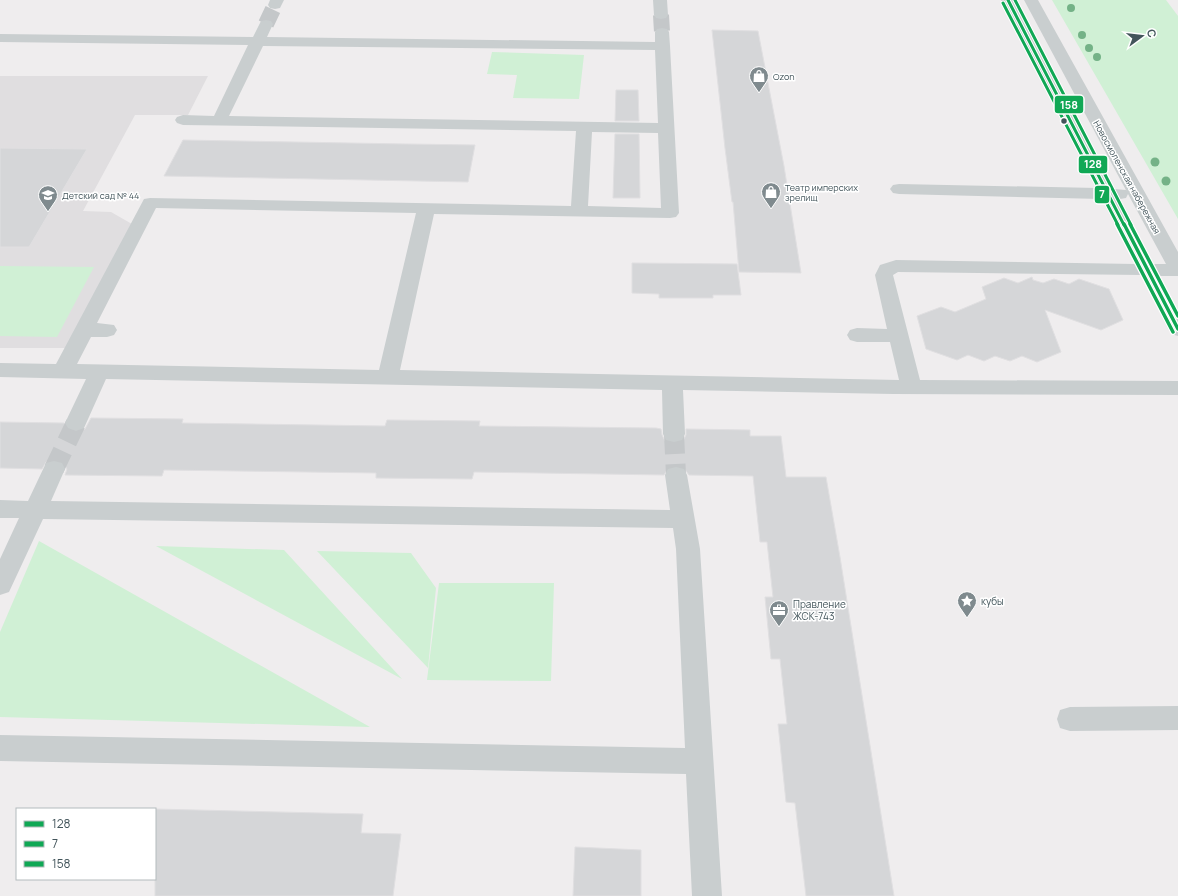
<svg xmlns="http://www.w3.org/2000/svg" width="1178" height="896" font-family="Manrope,sans-serif">
	<style>
		.education { fill: #e0dee0 }
		.green { fill: #d0f0d5 }
		.building { fill: #d5d6d8; stroke: #e0dfe1 }
		.lines { fill: none; stroke-linecap: round; stroke-linejoin: round }
		.minor-tunnel-far1 { stroke: #c4c7c9; stroke-width: 16; stroke-dasharray: 16 8; stroke-linecap: butt }
		.minor-tunnel { stroke: #c4c7c9; stroke-width: 20; stroke-dasharray: 20 10; stroke-linecap: butt }
		.minor { fill: #c9cecf; fill-rule: evenodd }
		.bus-1-far1-casing { stroke: #fff; stroke-width: 5 }
		.bus-1-casing { stroke: #fff; stroke-width: 6 }
		.bus-2-far1-casing { stroke: #fff; stroke-width: 5 }
		.bus-2-casing { stroke: #fff; stroke-width: 6 }
		.bus-3-far1-casing { stroke: #fff; stroke-width: 5 }
		.bus-3-casing { stroke: #fff; stroke-width: 6 }
		.bus-1-far1 { stroke: #10a855; stroke-width: 3 }
		.bus-1 { stroke: #10a855; stroke-width: 3.5 }
		.bus-2-far1 { stroke: #10a855; stroke-width: 3 }
		.bus-2 { stroke: #10a855; stroke-width: 3.5 }
		.bus-3-far1 { stroke: #10a855; stroke-width: 3 }
		.bus-3 { stroke: #10a855; stroke-width: 3.5 }
		.tree { fill: #74b287 }
		.bus-dot { fill: #43555b; stroke: #fff; stroke-width: 1.5 }
		.labels { text-anchor: middle; dominant-baseline: central; stroke-width: 3; stroke-linejoin: round; paint-order: stroke }
		.far-poi-label { font-size: 9px; fill: #43555b; stroke: #fff; text-anchor: start }
		.far-street-label { font-size: 9px; fill: #43555b; stroke: #fff }
		.poi-label { font-size: 10px; fill: #43555b; stroke: #fff; text-anchor: start }
		.line-badge { stroke: #fff; stroke-width: 1.5 }
		.badge-label { font-size: 11px; text-anchor: middle; font-weight: bold; fill: #fff }
	</style>
	<rect width="100%" height="100%" fill="#efedee"/>
	<path class="education" d="M 0,76 L 208,76 L 188,115 L 135,115 L 83,211 L 111,212 L 132,224 L 67,348 L 0,348 Z"/>
	<path class="green" d="M 1052,0 L 1166,0 L 1178,16 L 1178,219 Z
		M 492,52 L 584,55 L 579,99 L 513,98 L 517,75 L 487,74 Z
		M 0,266 L 94,267 L 57,337 L 0,336 Z
		M 39,541 L 370,727 L 0,717 L 0,632 Z
		M 156,546 L 284,550 L 402,679 Z
		M 317,551 L 411,553 L 436,588 L 428,668 Z
		M 439,583 L 554,583 L 551,681 L 427,680 Z"/>
	<path class="building" d="M 712,30 L 758,31 L 784,166 L 801,273 L 739,272 L 733,202 L 732,202 L 725,148 Z
		M 616,90 L 638,90 L 639,121 L 615,121 Z
		M 615,134 L 639,134 L 640,198 L 613,198 Z
		M 183,140 L 406,144 L 475,145 L 468,182 L 164,176 Z
		M 0,148 L 87,149 L 29,247 L 0,247 Z
		M 632,263 L 737,264 L 741,295 L 713,295 L 713,298 L 659,298 L 659,294 L 632,293 Z
		M 1032,277 L 1033,280 L 1043,283 L 1054,279 L 1069,284 L 1079,279 L 1109,289 L 1123,320 L 1101,330 L 1045,310 L 1061,352 L 1037,362 L 1022,356 L 1010,361 L 995,356 L 984,361 L 968,355 L 957,360 L 926,349 L 917,316 L 941,307 L 955,312 L 986,299 L 982,287 L 1004,278 L 1018,283 Z
		M 91,418 L 183,419 L 182,423 L 385,426 L 387,420 L 480,421 L 479,426 L 656,428 L 661,429 L 662,435 L 665,441 L 674,443 L 683,441 L 686,435 L 686,429 L 750,430 L 750,436 L 781,436 L 786,477 L 826,477 L 840,557 L 894,896 L 806,896 L 795,803 L 786,802 L 778,724 L 787,724 L 780,659 L 771,659 L 765,597 L 773,597 L 767,542 L 760,542 L 753,476 L 689,475 L 684,468 L 676,466 L 668,468 L 664,475 L 474,472 L 472,479 L 376,478 L 376,473 L 164,470 L 162,476 L 65,475 L 67,469 L 63,462 L 54,460 L 46,462 L 42,469 L 0,468 L 0,422 L 64,423 L 67,429 L 77,432 L 85,429 Z
		M 155,809 L 363,814 L 361,833 L 401,834 L 393,896 L 155,896 Z
		M 575,847 L 641,850 L 641,896 L 573,896 Z"/>
	<g class="lines">
		<path class="minor-tunnel-far1" d="M 661,15 L 662,32
			M 266,24 L 275,5"/>
		<path class="minor-tunnel" d="M 674,434 L 676,475
			M 54,469 L 76,423"/>
		<path class="minor" d="M 270,0 L 284,0 L 280,8 L 275,9 L 270,8 L 268,5 Z
			M 653,0 L 667,0 L 668,15 L 666,18 L 661,19 L 656,18 L 654,15 Z
			M 1001,0 L 1015,0 L 1114,189 L 1126,190 L 1127,192 L 1024,0 L 1038,0 L 1178,252 L 1178,276 L 1160,276 L 1178,310 L 1178,336 L 1171,334 L 1168,329 L 1141,275 L 898,272 L 893,275 L 920,380 L 1178,381 L 1178,395 L 893,394 L 683,390 L 685,434 L 682,440 L 674,442 L 666,440 L 663,434 L 662,390 L 106,379 L 84,428 L 76,431 L 68,428 L 65,423 L 86,379 L 0,377 L 0,363 L 56,364 L 144,199 L 150,198 L 571,206 L 576,131 L 183,125 L 177,123 L 175,120 L 177,117 L 183,115 L 214,116 L 248,45 L 0,42 L 0,34 L 253,37 L 261,21 L 266,20 L 271,21 L 273,24 L 267,37 L 655,42 L 655,32 L 657,29 L 662,28 L 667,29 L 669,32 L 670,46 L 679,213 L 676,217 L 670,218 L 434,214 L 400,370 L 899,380 L 890,342 L 857,342 L 850,340 L 847,335 L 850,330 L 857,328 L 887,329 L 875,275 L 880,265 L 896,260 L 1135,264 L 1102,199 L 899,194 L 893,193 L 890,189 L 893,185 L 899,184 L 1097,188 ZM 263,46 L 655,50 L 658,123 L 229,116 ZM 592,132 L 658,133 L 661,208 L 588,206 ZM 1128,194 L 1166,264 L 1154,264 L 1120,199 L 1126,198 ZM 156,208 L 416,213 L 379,370 L 77,364 L 91,337 L 107,337 L 114,335 L 117,330 L 114,325 L 97,323 Z
			M 54,461 L 62,463 L 65,469 L 51,501 L 670,510 L 665,475 L 668,469 L 676,467 L 684,469 L 687,475 L 700,549 L 722,896 L 692,896 L 686,774 L 0,761 L 0,735 L 685,748 L 676,549 L 673,528 L 43,519 L 9,592 L 0,595 L 0,559 L 19,518 L 0,518 L 0,500 L 28,501 L 46,463 Z
			M 1178,706 L 1178,730 L 1070,731 L 1060,728 L 1057,719 L 1060,710 L 1070,707 Z"/>
		<g class="bus-1-far1-casing">
			<path id="bus-1-far1" d="M 1008,0 L 1124,225"/>
		</g>
		<g class="bus-1-casing">
			<path id="bus-1" d="M 1124,224 L 1178,329"/>
		</g>
		<g class="bus-2-far1-casing">
			<path id="bus-2-far1" d="M 1003,3 L 1118,225"/>
		</g>
		<g class="bus-2-casing">
			<path id="bus-2" d="M 1117,224 L 1173,332"/>
		</g>
		<g class="bus-3-far1-casing">
			<path id="bus-3-far1" d="M 1015,0 L 1131,225"/>
		</g>
		<g class="bus-3-casing">
			<path id="bus-3" d="M 1130,224 L 1178,316"/>
		</g>
		<use href="#bus-1-far1" class="bus-1-far1"/>
		<use href="#bus-1" class="bus-1"/>
		<use href="#bus-2-far1" class="bus-2-far1"/>
		<use href="#bus-2" class="bus-2"/>
		<use href="#bus-3-far1" class="bus-3-far1"/>
		<use href="#bus-3" class="bus-3"/>
	</g>
	<g class="tree">
		<circle cx="1071" cy="8" r="4"/>
		<circle cx="1082" cy="35" r="4"/>
		<circle cx="1089" cy="48" r="4"/>
		<circle cx="1097" cy="57" r="4"/>
		<circle cx="1155" cy="162" r="4.5"/>
		<circle cx="1166" cy="181" r="4.5"/>
	</g>
	<defs>
		<g id="shop-pin" transform="scale(1)"><path d="M0 17L-7.5 6A9.5 9.5 0 1 1 7.5 6Z" fill="#7f8a8e" stroke="#fff"/><path d="M-5-2.5h2.3a2.7 3.5 0 0 1 5.4 0H5L5.5 6h-11ZM-1.5-2.5h3a1.5 2.3 0 0 0-3 0Z" fill="#fff"/></g>
		<g id="school-pin" transform="scale(1)"><path d="M0 17L-7.5 6A9.5 9.5 0 1 1 7.5 6Z" fill="#7f8a8e" stroke="#fff"/><path d="M0-5L7-2L0 1L-7-2ZM-4 1L0 2.5L4 1V4Q0 6-4 4Z" fill="#fff"/></g>
		<g id="sight-pin" transform="scale(1)"><path d="M0 17L-7.5 6A9.5 9.5 0 1 1 7.5 6Z" fill="#7f8a8e" stroke="#fff"/><path d="M0-6L1.8-2.2L6-1.7L2.9 1.2L3.7 5.4L0 3.3L-3.7 5.4L-2.9 1.2L-6-1.7L-1.8-2.2Z" fill="#fff"/></g>
		<g id="office-pin" transform="scale(1)"><path d="M0 17L-7.5 6A9.5 9.5 0 1 1 7.5 6Z" fill="#7f8a8e" stroke="#fff"/><path d="M-6-3h4V-5.5h4V-3h4V5H-6ZM-1-4.5V-3h2v-1.5ZM-6 0V1H6V0Z" fill="#fff"/></g>
	</defs>
	<g fill-rule="evenodd">
		<use href="#shop-pin" x="759" y="76"/>
		<use href="#shop-pin" x="771" y="192"/>
		<use href="#school-pin" x="48" y="195"/>
		<use href="#sight-pin" x="967" y="601"/>
		<use href="#office-pin" x="779" y="610"/>
	</g>
	<circle class="bus-dot" cx="1064" cy="121" r="3.5"/>
	<g class="labels">
		<g class="far-poi-label">
			<text x="773" y="76">Ozon</text>
			<text x="785" y="187">Театр имперских<tspan x="785" dy="10">зрелищ</tspan></text>
			<text x="62" y="195">Детский сад № 44</text>
		</g>
		<g class="far-street-label">
			<text transform="translate(1127 177) rotate(61)">Новосмоленская набережная</text>
		</g>
		<g class="poi-label">
			<text x="981" y="601">кубы</text>
			<text x="793" y="604">Правление<tspan x="793" dy="12">ЖСК-743</tspan></text>
		</g>
	</g>
	<g class="line-badge">
		<rect x="1054" y="95" width="30" height="19" rx="4" fill="#10a855"/>
		<rect x="1078" y="155" width="30" height="19" rx="4" fill="#10a855"/>
		<rect x="1094" y="185" width="16" height="19" rx="4" fill="#10a855"/>
	</g>
	<g class="badge-label">
		<text x="1069" y="109">158</text>
		<text x="1093" y="168">128</text>
		<text x="1102" y="198">7</text>
	</g>
	<rect x="16" y="808" width="140" height="72" fill="#ffffff" stroke="#b4bbbd"/>
	<rect x="24" y="821" width="20" height="6" fill="#10a855" stroke="#b4bbbd"/>
	<text x="52" y="828" font-size="12" fill="#43555b">128</text>
	<rect x="24" y="841" width="20" height="6" fill="#10a855" stroke="#b4bbbd"/>
	<text x="52" y="848" font-size="12" fill="#43555b">7</text>
	<rect x="24" y="861" width="20" height="6" fill="#10a855" stroke="#b4bbbd"/>
	<text x="52" y="868" font-size="12" fill="#43555b">158</text>
	<g transform="translate(1142 36) rotate(75)" stroke="#ffffff" stroke-width="3" paint-order="stroke">
	<path d="M0-3L7 15L0 10L-7 15Z" fill="#43555b"/>
	<text y="-6" font-size="11" font-weight="bold" text-anchor="middle" fill="#43555b">С</text>
	</g>
</svg>
